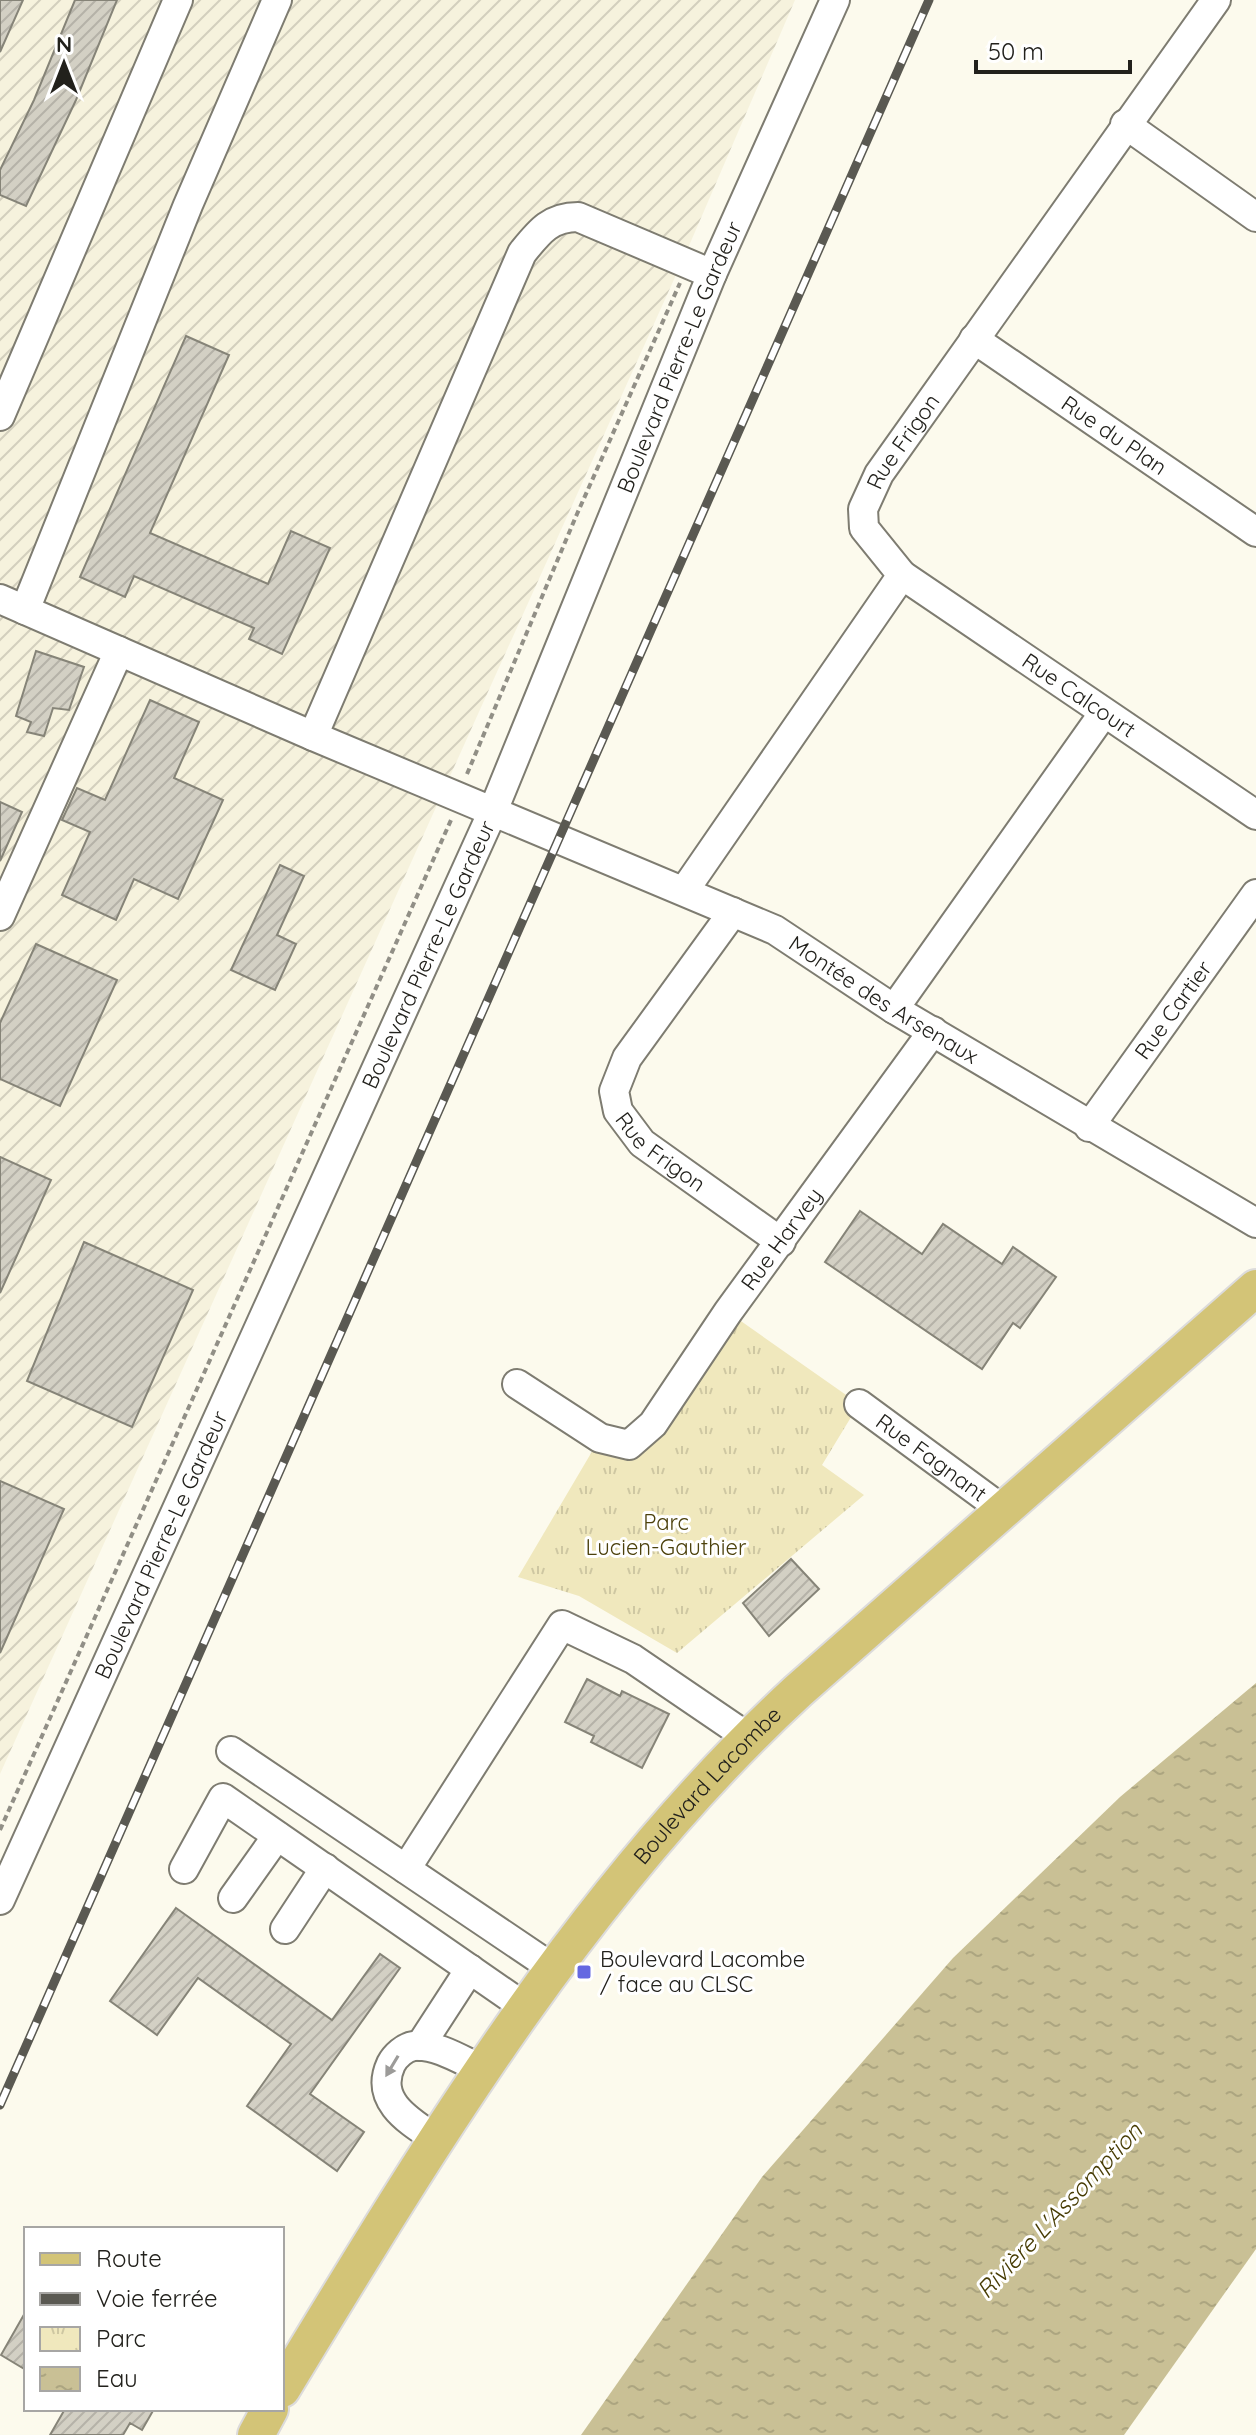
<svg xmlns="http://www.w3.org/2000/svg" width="1256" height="2435" font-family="Quicksand,sans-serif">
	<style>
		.industrial { fill: url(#industrial-furrows) }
		.park { fill: url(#park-tufts) }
		.water { fill: url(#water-ripples) }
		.building { fill: url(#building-hatch); stroke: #868478; stroke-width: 2 }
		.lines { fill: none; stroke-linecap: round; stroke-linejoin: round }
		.minor-casing { stroke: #7e7c71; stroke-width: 32 }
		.major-casing { stroke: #dcdbdb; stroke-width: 40 }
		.path { stroke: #918f86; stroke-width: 4; stroke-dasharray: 6 4; stroke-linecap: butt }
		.minor { stroke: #fff; stroke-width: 28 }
		.major { stroke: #d3c477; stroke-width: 36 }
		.rail-casing { stroke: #5a5952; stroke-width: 9 }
		.rail { stroke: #fff; stroke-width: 6; stroke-dasharray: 18; stroke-linecap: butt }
		.oneway { fill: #9c9b99 }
		.poi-dot { fill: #6468e1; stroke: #fff; stroke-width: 3 }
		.labels { text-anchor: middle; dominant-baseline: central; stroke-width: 6; stroke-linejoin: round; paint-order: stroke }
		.street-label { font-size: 22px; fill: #22211c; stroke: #fff }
		.park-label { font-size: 22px; fill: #4c410c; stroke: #fff }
		.poi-label { font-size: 22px; fill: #22211c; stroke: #fff; text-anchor: start }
		.water-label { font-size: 24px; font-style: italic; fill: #473c04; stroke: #fff }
	</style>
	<defs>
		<pattern id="industrial-furrows" width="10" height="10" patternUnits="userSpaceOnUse" patternTransform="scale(2)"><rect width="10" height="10" fill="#f6f2dd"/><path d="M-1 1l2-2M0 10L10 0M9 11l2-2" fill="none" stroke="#d3cfbd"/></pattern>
		<pattern id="park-tufts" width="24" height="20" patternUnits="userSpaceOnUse" patternTransform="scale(2)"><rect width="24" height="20" fill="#f0e8bd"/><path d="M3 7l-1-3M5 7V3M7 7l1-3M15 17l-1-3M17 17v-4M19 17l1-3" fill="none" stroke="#cec7a2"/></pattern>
		<pattern id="water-ripples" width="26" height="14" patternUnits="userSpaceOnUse" patternTransform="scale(2)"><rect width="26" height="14" fill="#c9c095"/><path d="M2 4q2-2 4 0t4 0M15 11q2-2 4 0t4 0" fill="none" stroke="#aca580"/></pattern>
		<pattern id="building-hatch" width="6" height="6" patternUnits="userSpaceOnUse" patternTransform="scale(2)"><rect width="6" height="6" fill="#d3d0c4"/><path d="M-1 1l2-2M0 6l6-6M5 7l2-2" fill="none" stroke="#b5b2a8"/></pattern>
	</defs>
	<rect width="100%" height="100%" fill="#fcfaed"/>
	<path class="industrial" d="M 0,0 L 795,0 L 685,255 L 0,1774 Z"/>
	<path class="park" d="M 728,1312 L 859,1404 L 822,1465 L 864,1495 L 677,1653 L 579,1596 L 518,1577 L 600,1438 L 629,1445 Z"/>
	<path class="water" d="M 1256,1683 L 1256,2249 L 1124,2435 L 581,2435 L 762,2177 L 953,1958 L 1120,1797 Z"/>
	<path class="building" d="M 0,0 L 23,0 L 0,52 Z
		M 75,0 L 117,0 L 76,100 L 26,206 L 0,195 L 0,170 L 34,100 Z
		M 186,336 L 229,355 L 150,533 L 268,584 L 291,531 L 330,548 L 282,654 L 249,639 L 254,628 L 134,576 L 125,597 L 80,577 Z
		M 36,651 L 84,667 L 69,710 L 53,708 L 44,736 L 27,732 L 31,722 L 16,716 Z
		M 150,700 L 199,722 L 174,778 L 223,800 L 178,899 L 134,879 L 116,920 L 62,895 L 90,832 L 62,820 L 77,788 L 105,800 Z
		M 0,802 L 22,812 L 0,861 Z
		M 280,865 L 304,876 L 277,935 L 296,944 L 275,990 L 231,970 Z
		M 36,944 L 117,980 L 60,1106 L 0,1079 L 0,1023 Z
		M 0,1157 L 51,1180 L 0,1293 Z
		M 860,1211 L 922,1254 L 943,1224 L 1002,1264 L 1013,1247 L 1056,1277 L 1020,1328 L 1013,1323 L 982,1369 L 825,1262 Z
		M 84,1242 L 193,1290 L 132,1427 L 27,1381 Z
		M 0,1481 L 64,1509 L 0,1653 Z
		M 791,1559 L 819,1589 L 769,1636 L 743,1603 Z
		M 587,1679 L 620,1696 L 622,1691 L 669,1714 L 642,1768 L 591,1742 L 594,1736 L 565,1722 Z
		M 176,1908 L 332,2020 L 380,1954 L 400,1968 L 310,2094 L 364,2132 L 337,2171 L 247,2106 L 291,2044 L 198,1978 L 157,2035 L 110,2001 Z
		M 26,2311 L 26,2370 L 1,2355 Z
		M 65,2409 L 154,2409 L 142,2430 L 130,2423 L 123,2435 L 50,2435 Z"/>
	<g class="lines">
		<g class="minor-casing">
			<g id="minor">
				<path d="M 1125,124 L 1256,217"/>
				<path id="s1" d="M 974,339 L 1256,532"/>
				<path d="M 0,416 L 178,0"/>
				<path id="s2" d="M 902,575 L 1256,815"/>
				<path id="s3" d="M 0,599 L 313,736 L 775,930 L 894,1009 L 1256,1223"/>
				<path d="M 25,610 L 188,205 L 277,0"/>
				<path d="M 313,736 L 522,253 C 539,232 550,217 578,217 L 712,274"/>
				<path id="s4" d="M 684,891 L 902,575 L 864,528 L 863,509 L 879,474 L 1216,0"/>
				<path id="s5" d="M 733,912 L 627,1058 L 614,1091 L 618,1111 L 642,1143 L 781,1242"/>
				<path d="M 0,916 L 119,651"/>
				<path d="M 894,1009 L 1103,714"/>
				<path id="s6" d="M 1089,1127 L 1256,894"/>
				<path id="s7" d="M 517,1384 L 600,1438 L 629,1445 L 653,1424 L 728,1312 L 933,1031"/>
				<path id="s8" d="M 859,1404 L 1003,1510"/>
				<path d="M 231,1751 L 554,1969"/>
				<path d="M 184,1869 L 223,1798 L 526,2008"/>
				<path d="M 406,1869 L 562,1625 L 633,1659 L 749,1738"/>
				<path d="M 233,1898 L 277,1836"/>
				<path id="s9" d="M 0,1900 L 493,811 L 712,274 L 835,0"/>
				<path d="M 285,1929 L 325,1868"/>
				<path d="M 420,2046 L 470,1969"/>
				<path d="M 436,2139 C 409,2121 374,2101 391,2064 C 395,2056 405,2047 414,2046 C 437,2044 463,2061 483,2070"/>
			</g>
		</g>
		<g class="major-casing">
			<g id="major">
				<path id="s10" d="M 282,2389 C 432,2142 584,1888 798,1691 L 1256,1288"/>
				<path d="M 256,2435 L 270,2409"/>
			</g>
		</g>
		<path class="path" d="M 467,774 L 577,514 L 680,283
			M 0,1830 L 451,820"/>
		<use href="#minor" class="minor"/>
		<use href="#major" class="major"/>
		<g class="rail-casing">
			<path id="rail" d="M 0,2105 L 929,0"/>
		</g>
		<use href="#rail" class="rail"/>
	</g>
	<defs><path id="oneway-solid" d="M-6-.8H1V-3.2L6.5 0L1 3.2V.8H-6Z" transform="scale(2)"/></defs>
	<use class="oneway" href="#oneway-solid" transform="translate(392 2066) rotate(121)"/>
	<rect class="poi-dot" x="576" y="1964" width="16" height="16" rx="4"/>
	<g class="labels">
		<g class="street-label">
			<text stroke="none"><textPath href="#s9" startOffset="1686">Boulevard Pierre-Le Gardeur</textPath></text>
			<text stroke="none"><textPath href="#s1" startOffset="170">Rue du Plan</textPath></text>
			<text stroke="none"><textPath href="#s4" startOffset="542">Rue Frigon</textPath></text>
			<text stroke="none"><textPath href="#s2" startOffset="214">Rue Calcourt</textPath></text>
			<text stroke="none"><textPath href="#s9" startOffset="1038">Boulevard Pierre-Le Gardeur</textPath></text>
			<text stroke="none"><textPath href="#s3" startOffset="972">Montée des Arsenaux</textPath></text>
			<text stroke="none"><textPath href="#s6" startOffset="144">Rue Cartier</textPath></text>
			<text stroke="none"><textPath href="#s5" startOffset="296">Rue Frigon</textPath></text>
			<text stroke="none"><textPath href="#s7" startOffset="386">Rue Harvey</textPath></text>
			<text stroke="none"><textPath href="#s8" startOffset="90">Rue Fagnant</textPath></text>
			<text stroke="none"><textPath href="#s9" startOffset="390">Boulevard Pierre-Le Gardeur</textPath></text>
			<text stroke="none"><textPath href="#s10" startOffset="740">Boulevard Lacombe</textPath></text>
		</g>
		<g class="park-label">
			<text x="666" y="1522">Parc<tspan x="666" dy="25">Lucien-Gauthier</tspan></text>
		</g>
		<g class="poi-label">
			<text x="600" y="1959">Boulevard Lacombe<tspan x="600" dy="25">/ face au CLSC</tspan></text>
		</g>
		<g class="water-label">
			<text transform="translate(1059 2210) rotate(-47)">Rivière L'Assomption</text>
		</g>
	</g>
	<rect x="24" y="2227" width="260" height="184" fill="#ffffff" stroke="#a7a6a4" stroke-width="2"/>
	<rect x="40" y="2253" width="40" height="12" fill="#d3c477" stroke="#a7a6a4" stroke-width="2"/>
	<text x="96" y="2267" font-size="24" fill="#22211c">Route</text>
	<rect x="40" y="2293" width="40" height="12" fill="#5a5952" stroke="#a7a6a4" stroke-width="2"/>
	<text x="96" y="2307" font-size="24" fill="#22211c">Voie ferrée</text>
	<rect x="40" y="2327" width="40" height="24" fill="url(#park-tufts)" stroke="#a7a6a4" stroke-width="2"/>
	<text x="96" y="2347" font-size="24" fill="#22211c">Parc</text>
	<rect x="40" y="2367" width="40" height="24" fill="url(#water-ripples)" stroke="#a7a6a4" stroke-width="2"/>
	<text x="96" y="2387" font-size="24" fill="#22211c">Eau</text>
	<g transform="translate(64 64)" stroke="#ffffff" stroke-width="6" paint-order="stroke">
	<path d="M0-6L14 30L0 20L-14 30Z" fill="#22211c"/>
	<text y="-12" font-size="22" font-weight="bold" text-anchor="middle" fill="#22211c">N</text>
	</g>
	<path d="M976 60v12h154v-12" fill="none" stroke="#22211c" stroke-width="4"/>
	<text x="988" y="60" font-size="24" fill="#22211c" stroke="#ffffff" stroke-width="6" paint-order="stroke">50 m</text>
</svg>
